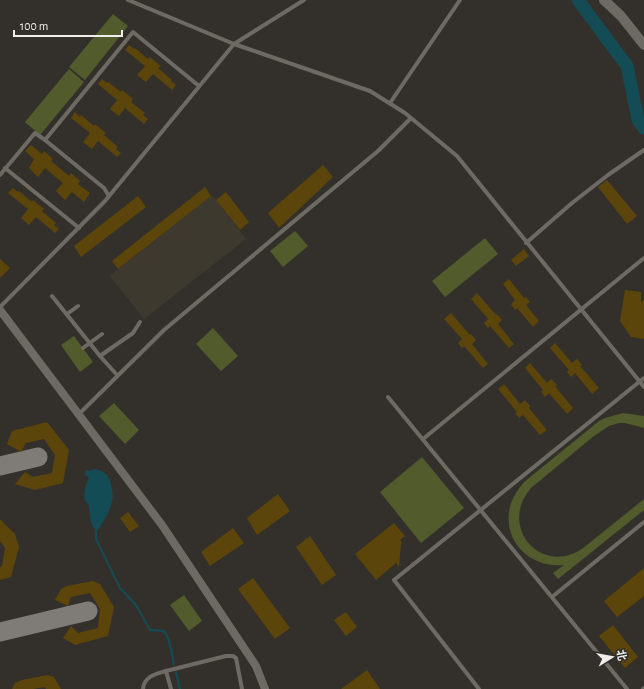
<svg xmlns="http://www.w3.org/2000/svg" width="644" height="689" font-family="'Alegreya Sans','Noto Sans SC',sans-serif">
	<style>
		.built { fill: #3e392e }
		.green { fill: #515b2c }
		.water { fill: #144c55 }
		.lines { fill: none; stroke-linecap: round; stroke-linejoin: round }
		.stream { stroke: #144c55; stroke-width: 2 }
		.river { stroke: #144c55; stroke-width: 13 }
		.taxiway { stroke: #7f7c78; stroke-width: 19 }
		.building { fill: #5c450a }
		.service { stroke: #6d6a64; stroke-width: 4 }
		.minor { stroke: #6d6a64; stroke-width: 8 }
		.tertiary { stroke: #6d6a64; stroke-width: 10 }
	</style>
	<rect width="100%" height="100%" fill="#33302b"/>
	<path class="built" d="M 212,195 L 246,239 L 144,319 L 110,276 Z"/>
	<path class="green" d="M 113,14 L 128,26 L 85,80 L 69,67 Z
		M 69,69 L 84,82 L 40,135 L 25,122 Z
		M 295,231 L 308,246 L 283,267 L 270,251 Z
		M 485,238 L 498,254 L 445,297 L 432,281 Z
		M 213,328 L 238,356 L 221,371 L 196,344 Z
		M 74,336 L 93,362 L 80,372 L 61,345 Z
		M 114,403 L 139,430 L 125,444 L 99,416 Z
		M 623,413 L 644,416 L 644,428 L 625,423 L 619,423 L 609,426 L 594,436 L 531,488 C 498,526 540,576 582,549 L 644,499 L 644,510 L 558,579 L 553,573 L 564,565 C 528,569 500,538 511,503 C 514,495 519,488 524,482 L 599,421 L 605,418 Z
		M 422,457 L 464,508 L 421,543 L 380,492 Z
		M 184,595 L 202,621 L 189,631 L 170,605 Z"/>
	<path class="water" d="M 94,469 C 98,470 103,471 106,474 C 111,479 114,494 112,501 C 110,511 104,521 98,530 L 95,530 C 90,523 90,516 89,508 C 89,504 86,503 85,500 C 83,494 86,483 89,478 L 85,474 L 86,470 L 90,471 Z"/>
	<g class="lines">
		<path class="stream" d="M 96,530 L 96,539 L 120,588 L 136,605 L 150,630 C 153,631 159,630 163,631 C 169,634 173,658 174,665
			M 176,672 L 180,689"/>
		<path class="river" d="M 578,0 L 627,66 L 638,120 L 644,128"/>
		<path class="taxiway" d="M 0,466 L 38,457
			M 0,632 L 88,611"/>
	</g>
	<path class="building" d="M 129,45 L 134,49 L 135,48 L 148,59 L 150,57 L 161,66 L 158,68 L 172,80 L 171,81 L 176,85 L 172,90 L 153,74 L 146,82 L 137,75 L 145,66 L 125,50 Z
		M 102,79 L 107,83 L 108,82 L 121,92 L 122,90 L 133,99 L 131,102 L 145,113 L 143,115 L 148,119 L 144,124 L 125,108 L 119,116 L 110,109 L 117,100 L 98,84 Z
		M 75,112 L 80,117 L 81,115 L 94,126 L 95,124 L 106,133 L 104,135 L 118,147 L 116,149 L 121,153 L 117,157 L 98,141 L 92,149 L 83,142 L 90,133 L 71,118 Z
		M 31,145 L 42,154 L 44,151 L 53,159 L 51,161 L 69,176 L 71,173 L 80,181 L 78,184 L 90,193 L 84,202 L 72,192 L 65,200 L 56,191 L 63,183 L 45,168 L 38,177 L 29,168 L 34,159 L 25,151 Z
		M 323,165 L 333,177 L 279,228 L 268,213 Z
		M 607,180 L 637,216 L 627,224 L 598,187 Z
		M 205,187 L 211,196 L 118,269 L 112,261 Z
		M 13,188 L 18,192 L 19,191 L 32,202 L 33,200 L 44,209 L 42,211 L 56,223 L 54,225 L 59,229 L 55,233 L 36,217 L 29,225 L 21,218 L 28,209 L 8,193 Z
		M 226,192 L 249,222 L 240,230 L 216,200 Z
		M 138,196 L 146,207 L 81,257 L 74,246 Z
		M 524,249 L 529,256 L 516,266 L 511,260 Z
		M 0,259 L 10,268 L 0,278 Z
		M 509,279 L 524,298 L 526,297 L 530,302 L 526,305 L 539,321 L 533,327 L 517,308 L 515,310 L 511,304 L 515,300 L 503,284 Z
		M 625,290 L 641,292 L 641,302 L 644,300 L 644,339 L 631,337 L 620,321 Z
		M 477,293 L 496,315 L 497,314 L 502,320 L 498,324 L 514,344 L 509,348 L 490,326 L 488,328 L 484,323 L 488,319 L 471,299 Z
		M 451,313 L 470,335 L 471,334 L 476,340 L 472,344 L 488,364 L 483,368 L 464,346 L 462,348 L 458,343 L 462,339 L 444,319 Z
		M 555,343 L 572,363 L 577,359 L 582,365 L 580,366 L 599,388 L 592,394 L 575,373 L 571,377 L 567,372 L 569,370 L 550,348 Z
		M 530,363 L 547,383 L 551,379 L 557,385 L 555,386 L 573,408 L 567,414 L 549,393 L 545,397 L 541,392 L 543,390 L 525,368 Z
		M 504,384 L 520,404 L 525,400 L 530,406 L 529,408 L 547,430 L 540,435 L 523,415 L 519,418 L 515,413 L 517,412 L 498,389 Z
		M 47,422 L 69,450 L 63,483 L 35,490 L 15,484 L 25,472 L 33,477 L 52,473 L 55,455 L 44,439 L 26,443 L 21,452 L 7,444 L 12,431 Z
		M 278,494 L 290,511 L 257,535 L 247,518 Z
		M 128,512 L 139,526 L 130,532 L 120,518 Z
		M 0,519 L 15,534 L 19,547 L 11,577 L 0,580 L 0,567 L 2,566 L 5,548 L 0,541 Z
		M 394,523 L 405,536 L 400,540 L 402,543 L 401,544 L 399,567 L 396,563 L 376,580 L 355,554 Z
		M 233,528 L 244,543 L 210,566 L 201,552 Z
		M 310,536 L 336,575 L 322,585 L 296,547 Z
		M 644,568 L 644,596 L 617,617 L 604,601 Z
		M 253,578 L 290,628 L 275,639 L 238,589 Z
		M 93,581 L 100,584 L 114,607 L 108,636 L 75,645 L 63,638 L 71,626 L 78,633 L 98,628 L 100,609 L 90,593 L 71,597 L 68,606 L 55,600 L 61,589 L 67,586 Z
		M 346,612 L 357,627 L 346,636 L 334,620 Z
		M 613,625 L 638,657 L 625,668 L 599,636 Z
		M 367,670 L 380,689 L 341,689 Z
		M 47,675 L 54,677 L 61,689 L 46,689 L 45,687 L 33,689 L 12,689 L 15,683 L 22,680 Z"/>
	<g class="lines">
		<path class="service" d="M 128,0 L 234,44 L 370,91 L 405,113 L 457,156 L 644,387
			M 390,103 L 460,0
			M 5,168 L 79,228
			M 0,175 L 35,133 L 45,140
			M 109,196 L 104,188 L 45,140 L 133,32 L 199,86
			M 526,243 L 572,203 L 608,175 L 644,150
			M 52,296 L 100,356 L 117,375
			M 0,307 L 105,201 L 234,44 L 304,0
			M 67,314 L 78,306
			M 83,348 L 102,334
			M 100,356 L 133,333 L 140,322
			M 388,397 L 627,689
			M 79,414 L 164,330 L 378,151 L 411,118
			M 423,439 L 644,258
			M 552,597 L 644,522
			M 143,689 C 144,676 156,674 166,671
			M 171,689 L 166,671 L 226,656 L 233,656 L 236,658 L 242,689
			M 479,689 L 394,580 L 644,378
			M 643,689 L 644,688"/>
		<path class="minor" d="M 0,310 L 162,525 L 256,666 L 265,689"/>
		<path class="tertiary" d="M 604,0 L 621,16 L 644,45"/>
	</g>
	<g transform="translate(612 657) rotate(79)" stroke="#33302b" stroke-width="3" paint-order="stroke">
	<path d="M0-3L7 15L0 10L-7 15Z" fill="#f0eeea"/>
	<text y="-6" font-size="11" font-weight="bold" text-anchor="middle" fill="#f0eeea">北</text>
	</g>
	<path d="M14 30v6h108v-6" fill="none" stroke="#f0eeea" stroke-width="2"/>
	<text x="20" y="30" font-size="12" fill="#f0eeea" stroke="#33302b" stroke-width="3" paint-order="stroke">100 m</text>
</svg>
